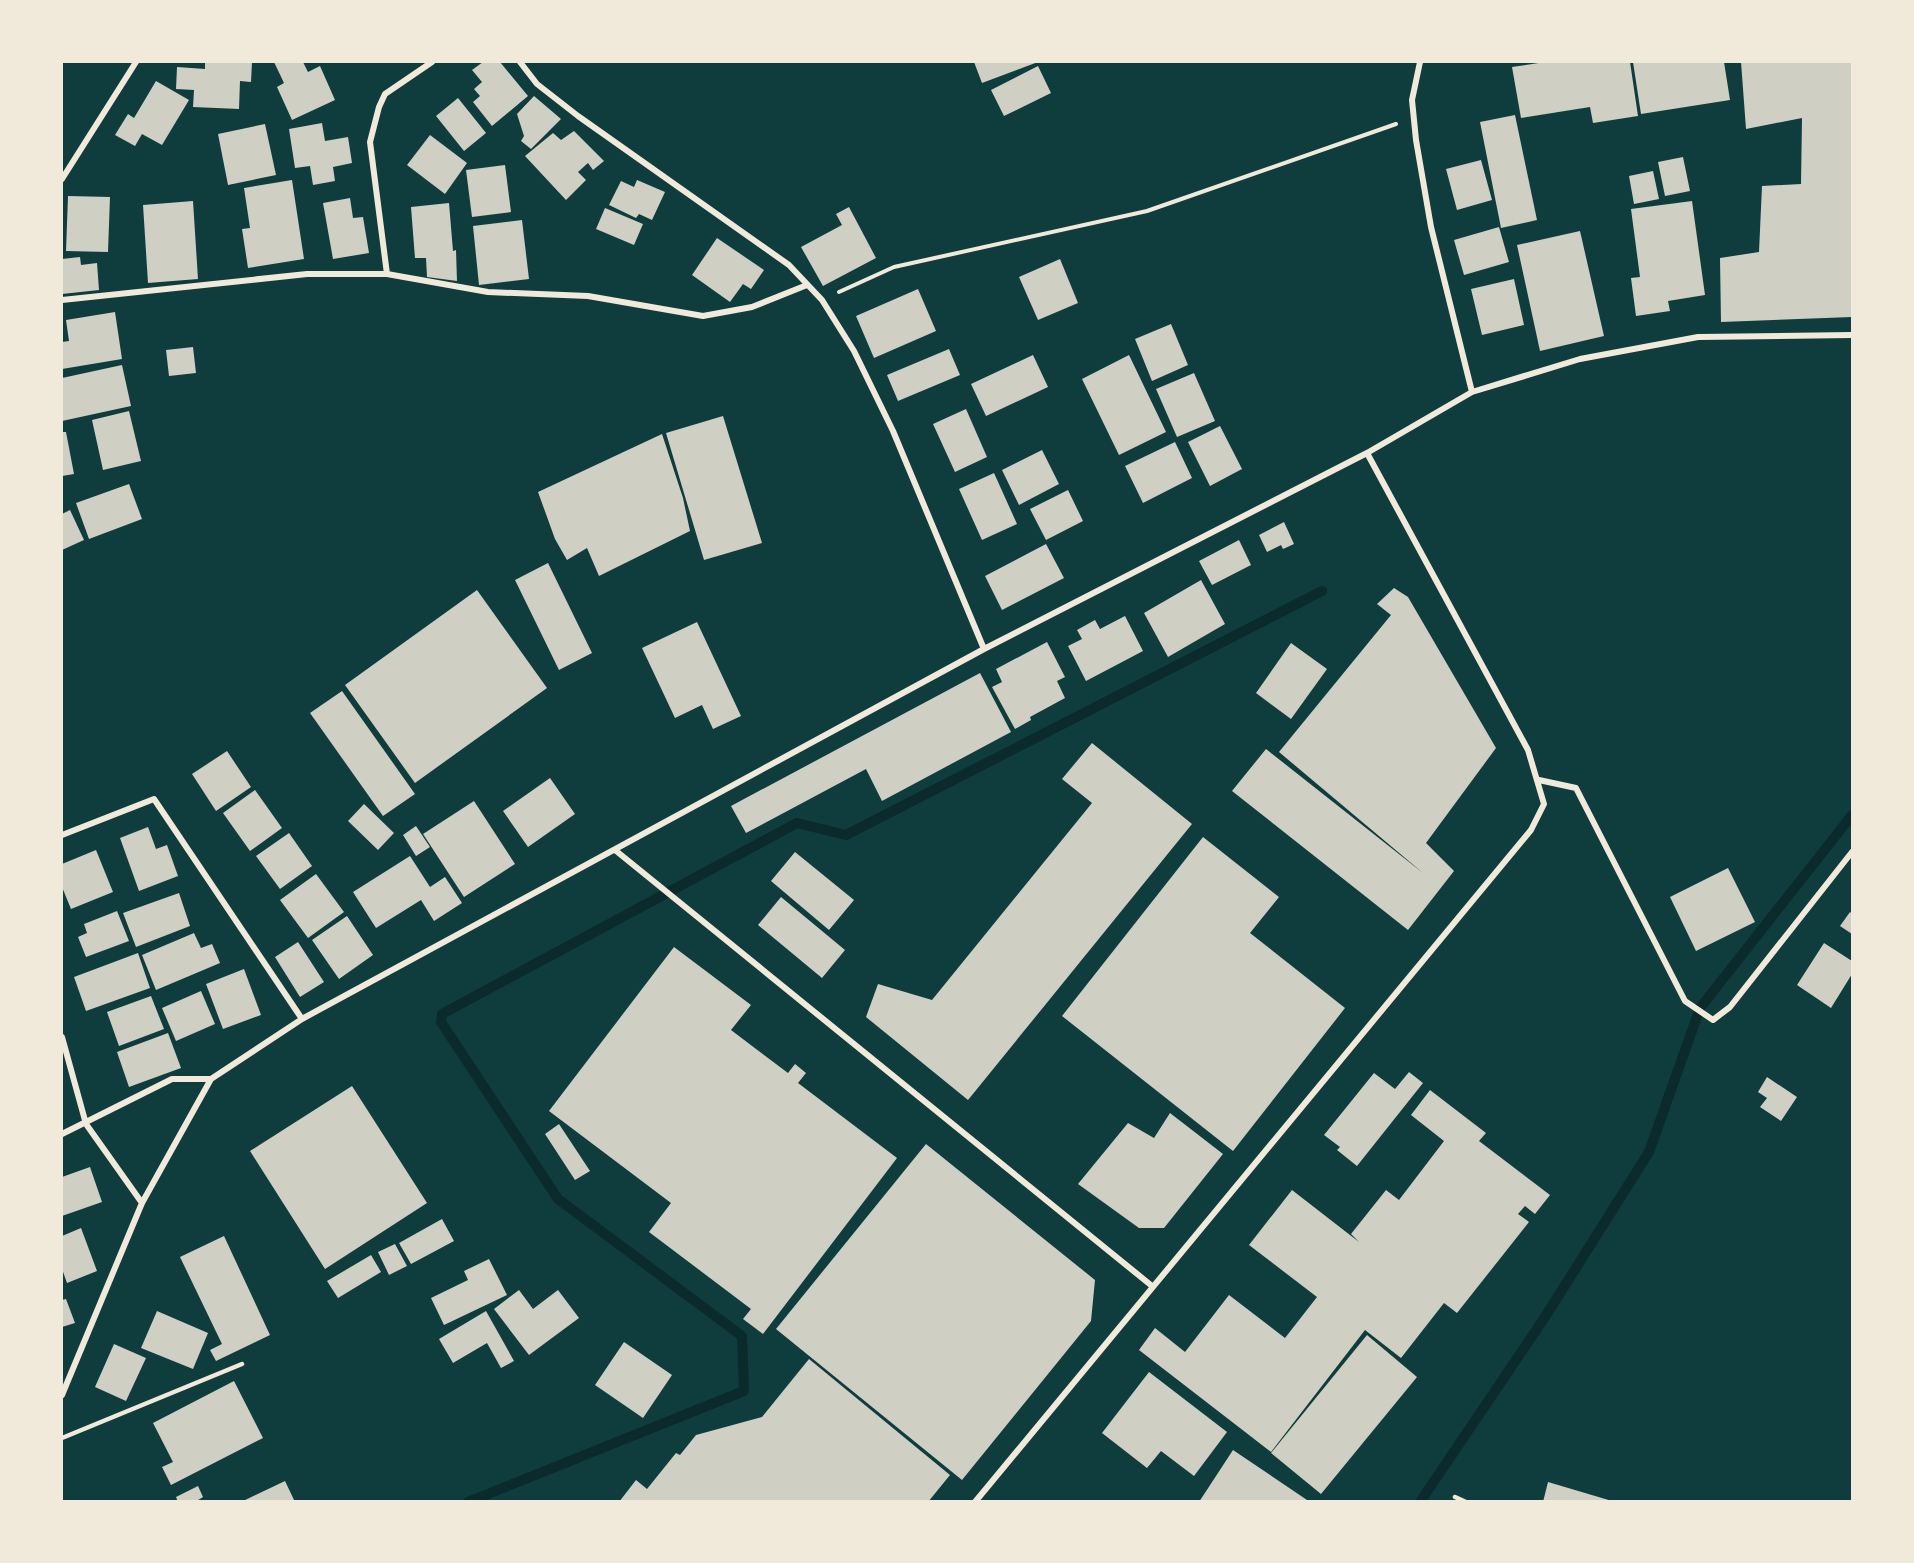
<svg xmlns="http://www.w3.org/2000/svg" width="1914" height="1563" font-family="'Noto Serif',serif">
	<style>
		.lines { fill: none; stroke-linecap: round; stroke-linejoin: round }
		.stream { stroke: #0a2a2b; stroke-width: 10 }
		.building { fill: #cfcfc3 }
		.path { stroke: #f1e9da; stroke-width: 4 }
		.service { stroke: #f1e9da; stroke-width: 4.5 }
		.minor { stroke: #f1e9da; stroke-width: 6 }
	</style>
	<rect width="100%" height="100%" fill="#0f3d3e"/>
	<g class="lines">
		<path class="stream" d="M 468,1502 L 744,1391 L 742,1336 L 558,1199 L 441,1022 L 442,1014 L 797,823 L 846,835 L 1322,591
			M 1420,1502 L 1545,1317 L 1649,1152 L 1700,1008 L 1852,815"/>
	</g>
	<path class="building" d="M 205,62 L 252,62 L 251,82 L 240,81 L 239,109 L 193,107 L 194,90 L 176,89 L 177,67 L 205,69 Z
		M 274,62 L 303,62 L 308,72 L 320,66 L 335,100 L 292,120 L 277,87 L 284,83 Z
		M 483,62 L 500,62 L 528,96 L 492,126 L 473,102 L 480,96 L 474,89 L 482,82 L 472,70 Z
		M 974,62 L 1038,62 L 982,83 Z
		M 1545,62 L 1630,62 L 1638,116 L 1593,123 L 1590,107 L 1521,118 L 1512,67 Z
		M 1633,62 L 1724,62 L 1730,100 L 1641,114 Z
		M 1741,62 L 1852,62 L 1852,317 L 1721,322 L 1720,258 L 1759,252 L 1762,186 L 1801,184 L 1802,118 L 1746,129 Z
		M 1038,66 L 1051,93 L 1004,116 L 991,90 Z
		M 156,81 L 189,100 L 162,145 L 142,134 L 135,146 L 115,135 L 128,114 L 134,118 Z
		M 534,96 L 561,119 L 531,149 L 521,141 L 524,136 L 517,114 Z
		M 458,98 L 486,133 L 464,151 L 436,116 Z
		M 1515,115 L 1537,220 L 1501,228 L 1480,122 Z
		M 322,123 L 325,141 L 348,137 L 352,163 L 333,167 L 335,181 L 313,185 L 310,166 L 295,168 L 289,129 Z
		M 265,124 L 276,175 L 228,185 L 218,134 Z
		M 574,131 L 604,161 L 593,170 L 588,163 L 578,172 L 586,180 L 566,200 L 525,156 L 553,133 L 561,140 Z
		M 430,135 L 467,163 L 445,194 L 407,165 Z
		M 1683,157 L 1690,191 L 1665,196 L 1658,162 Z
		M 1481,160 L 1492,200 L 1457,210 L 1446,169 Z
		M 505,165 L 511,212 L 472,217 L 466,170 Z
		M 1653,171 L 1659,199 L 1634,204 L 1629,176 Z
		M 292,180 L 304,259 L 248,268 L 242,229 L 250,228 L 244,188 Z
		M 637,180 L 665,192 L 652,220 L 639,214 L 636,218 L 609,205 L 621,181 L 634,187 Z
		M 68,196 L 110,197 L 108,252 L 66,251 Z
		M 350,198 L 353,218 L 363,217 L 369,253 L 333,259 L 323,203 Z
		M 193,201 L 198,279 L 148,283 L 143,205 Z
		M 1692,201 L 1705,295 L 1668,301 L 1670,311 L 1636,316 L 1631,278 L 1640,277 L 1631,209 Z
		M 449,203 L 453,251 L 456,250 L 457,281 L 427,277 L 426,258 L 415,258 L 411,207 Z
		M 849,207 L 876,258 L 823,286 L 801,247 L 842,225 L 836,214 Z
		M 605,208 L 643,224 L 634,245 L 596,229 Z
		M 522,220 L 529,279 L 479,285 L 473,226 Z
		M 1499,227 L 1509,262 L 1464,275 L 1454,240 Z
		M 1580,231 L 1604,336 L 1540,351 L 1517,245 Z
		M 717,238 L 764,270 L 751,289 L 743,284 L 730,302 L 692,275 Z
		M 80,257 L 81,265 L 97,263 L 99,290 L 62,294 L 62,259 Z
		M 1060,259 L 1078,303 L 1038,320 L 1019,277 Z
		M 1514,279 L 1524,325 L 1482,335 L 1471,289 Z
		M 918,289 L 936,331 L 874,358 L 856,316 Z
		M 115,312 L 122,359 L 62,369 L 62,342 L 69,341 L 66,320 Z
		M 1171,324 L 1188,365 L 1152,381 L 1135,339 Z
		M 193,347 L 196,373 L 169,376 L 166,350 Z
		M 949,349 L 960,375 L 898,401 L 887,375 Z
		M 1033,355 L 1048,387 L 986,416 L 971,384 Z
		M 1129,355 L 1166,432 L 1119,455 L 1082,379 Z
		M 122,365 L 131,406 L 62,421 L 62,378 Z
		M 1194,373 L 1215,421 L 1177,437 L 1156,389 Z
		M 966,409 L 987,457 L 955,472 L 933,424 Z
		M 129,411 L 141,461 L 103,470 L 92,420 Z
		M 723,416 L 762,543 L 704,560 L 666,433 Z
		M 1220,426 L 1242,469 L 1210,486 L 1188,442 Z
		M 62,432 L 66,432 L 74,474 L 62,476 Z
		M 662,434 L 683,498 L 690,531 L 599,576 L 587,548 L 567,560 L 555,539 L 538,492 Z
		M 1175,442 L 1192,478 L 1143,503 L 1125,466 Z
		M 1042,450 L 1059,484 L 1019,505 L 1002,470 Z
		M 994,473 L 1017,524 L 982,540 L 959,489 Z
		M 129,484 L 142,519 L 89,539 L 76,503 Z
		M 1068,490 L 1083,521 L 1046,540 L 1030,509 Z
		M 70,510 L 84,540 L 62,550 L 62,514 Z
		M 1284,522 L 1294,544 L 1283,549 L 1281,545 L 1267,552 L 1259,535 Z
		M 1239,540 L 1251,565 L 1212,585 L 1199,561 Z
		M 1046,544 L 1064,578 L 1002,610 L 985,576 Z
		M 548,563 L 592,653 L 559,670 L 515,580 Z
		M 1201,580 L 1225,624 L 1168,657 L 1144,613 Z
		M 1394,588 L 1408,597 L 1496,748 L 1426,843 L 1454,871 L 1408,930 L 1232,791 L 1266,749 L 1423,873 L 1279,752 L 1391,615 L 1377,604 Z
		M 477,590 L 547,688 L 415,783 L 345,685 Z
		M 1125,616 L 1143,651 L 1086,681 L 1068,646 L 1082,639 L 1077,630 L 1095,620 L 1100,629 Z
		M 697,622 L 741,716 L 713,729 L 702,705 L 675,718 L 642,648 Z
		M 1047,642 L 1065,677 L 1057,681 L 1065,698 L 1030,717 L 1031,720 L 1015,729 L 992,687 L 1002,682 L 996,669 Z
		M 1291,643 L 1327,669 L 1291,719 L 1256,693 Z
		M 980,673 L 1011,732 L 882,801 L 866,769 L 746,833 L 731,806 Z
		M 342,691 L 415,794 L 383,816 L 310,713 Z
		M 1092,743 L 1192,824 L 968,1100 L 866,1017 L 878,984 L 932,1000 L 1092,803 L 1062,779 Z
		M 227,751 L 251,787 L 216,811 L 192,774 Z
		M 550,778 L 575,814 L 528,847 L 503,811 Z
		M 255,790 L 282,828 L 250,851 L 223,813 Z
		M 474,801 L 515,864 L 464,897 L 423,834 Z
		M 364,804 L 394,833 L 378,850 L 348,821 Z
		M 416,826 L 430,847 L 416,856 L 403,835 Z
		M 148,827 L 156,849 L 167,845 L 178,876 L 139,891 L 120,838 Z
		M 289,833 L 312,866 L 280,889 L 256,856 Z
		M 1203,837 L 1279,897 L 1250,933 L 1345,1008 L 1233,1151 L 1062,1016 Z
		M 96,850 L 113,892 L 71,909 L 62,887 L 62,864 Z
		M 795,852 L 854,900 L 829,930 L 771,881 Z
		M 410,856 L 430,887 L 445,877 L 462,903 L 434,921 L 421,900 L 376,928 L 353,892 Z
		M 1728,868 L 1755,922 L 1696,951 L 1670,897 Z
		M 316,874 L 344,912 L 308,938 L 280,900 Z
		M 179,893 L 190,926 L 136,947 L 123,913 Z
		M 781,897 L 845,950 L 822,978 L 758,925 Z
		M 117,911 L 129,941 L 86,957 L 78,937 L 87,933 L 84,924 Z
		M 1850,912 L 1852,914 L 1852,934 L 1840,926 Z
		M 347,916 L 373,955 L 339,979 L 312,940 Z
		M 194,933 L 201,948 L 212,944 L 220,963 L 156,990 L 142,955 Z
		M 298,942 L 324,982 L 300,997 L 275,957 Z
		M 1824,943 L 1852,961 L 1852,974 L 1831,1008 L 1797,985 Z
		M 674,947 L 751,1005 L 731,1030 L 788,1073 L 795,1064 L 806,1073 L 798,1083 L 897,1158 L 763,1334 L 743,1319 L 751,1309 L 649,1232 L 671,1203 L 549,1111 Z
		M 138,953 L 150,988 L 86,1011 L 74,977 Z
		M 244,969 L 261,1015 L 223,1029 L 206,984 Z
		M 201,991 L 215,1024 L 176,1041 L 162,1008 Z
		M 151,996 L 164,1029 L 119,1046 L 107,1012 Z
		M 168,1033 L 181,1068 L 129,1087 L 117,1052 Z
		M 1409,1072 L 1423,1083 L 1357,1166 L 1337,1150 L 1340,1147 L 1324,1135 L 1374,1073 L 1395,1089 Z
		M 1767,1077 L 1797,1097 L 1781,1121 L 1760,1107 L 1767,1098 L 1758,1092 Z
		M 352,1086 L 427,1203 L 325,1269 L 250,1151 Z
		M 1430,1090 L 1486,1133 L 1479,1141 L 1550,1195 L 1535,1214 L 1525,1206 L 1518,1214 L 1529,1222 L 1457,1313 L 1444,1303 L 1401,1358 L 1365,1330 L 1271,1452 L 1139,1350 L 1155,1328 L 1185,1352 L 1229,1295 L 1285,1338 L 1317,1297 L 1249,1245 L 1292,1190 L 1359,1242 L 1351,1234 L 1386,1190 L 1399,1200 L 1444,1141 L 1411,1115 Z
		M 1170,1113 L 1223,1154 L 1164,1228 L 1139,1228 L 1078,1184 L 1128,1123 L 1154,1138 Z
		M 559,1124 L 590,1171 L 575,1180 L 545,1134 Z
		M 926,1144 L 1095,1280 L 1091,1321 L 962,1480 L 776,1329 Z
		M 90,1167 L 102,1202 L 62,1216 L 62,1177 Z
		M 442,1219 L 454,1241 L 411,1264 L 399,1243 Z
		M 81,1228 L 97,1271 L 67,1283 L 62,1269 L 62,1236 Z
		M 224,1236 L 270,1335 L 216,1361 L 210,1350 L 222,1344 L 180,1257 Z
		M 395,1244 L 407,1266 L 389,1275 L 378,1252 Z
		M 371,1255 L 381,1272 L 338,1298 L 327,1281 Z
		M 489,1259 L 507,1295 L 444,1325 L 431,1298 L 468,1280 L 464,1271 Z
		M 519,1290 L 533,1309 L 558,1290 L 579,1318 L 529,1355 L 494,1309 Z
		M 66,1299 L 75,1323 L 62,1327 L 62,1300 Z
		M 157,1311 L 208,1333 L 193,1369 L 141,1348 Z
		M 486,1311 L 514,1361 L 501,1368 L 487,1343 L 453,1363 L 439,1339 Z
		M 1367,1335 L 1417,1377 L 1321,1494 L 1271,1453 Z
		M 624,1342 L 672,1375 L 643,1418 L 595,1385 Z
		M 114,1344 L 146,1358 L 126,1401 L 95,1387 Z
		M 809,1359 L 950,1475 L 928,1502 L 619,1502 L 636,1480 L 647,1489 L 676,1453 L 680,1455 L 696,1435 L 762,1417 Z
		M 1149,1372 L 1227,1432 L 1194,1476 L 1161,1451 L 1147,1468 L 1102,1433 Z
		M 234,1381 L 263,1438 L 171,1485 L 162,1467 L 173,1462 L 153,1423 Z
		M 1233,1450 L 1310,1502 L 1199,1502 Z
		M 285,1481 L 295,1502 L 241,1502 Z
		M 1548,1482 L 1612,1501 L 1611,1502 L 1543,1502 Z
		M 198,1486 L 203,1497 L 195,1502 L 178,1502 L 176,1497 Z"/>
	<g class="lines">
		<path class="path" d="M 839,292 L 894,267 L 1147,211 L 1396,124"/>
		<path class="service" d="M 62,1438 L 242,1364
			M 1455,1497 L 1466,1502"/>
		<path class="minor" d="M 520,62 L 537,84 L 578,116 L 789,265 L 822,300 L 854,351 L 893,431 L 984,649
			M 1420,62 L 1412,100 L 1416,140 L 1431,227 L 1472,392
			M 62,179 L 136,62
			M 387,274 L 370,142 L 379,107 L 385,94 L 432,62
			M 62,300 L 307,274 L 387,274 L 488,292 L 588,296 L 703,316 L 752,307 L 807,285
			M 1539,780 L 1576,788 L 1685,1001 L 1713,1020 L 1730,1007 L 1852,852
			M 62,835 L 154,799 L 302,1019
			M 615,850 L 1152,1286
			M 62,1037 L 86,1124 L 142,1203
			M 62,1134 L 172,1079 L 211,1079
			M 62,1395 L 142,1203 L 211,1079 L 302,1019 L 984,649 L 1367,453 L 1472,392 L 1580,359 L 1698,337 L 1852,335
			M 975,1502 L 1531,830 L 1544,804 L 1528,750 L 1367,453"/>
	</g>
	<rect width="1914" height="1563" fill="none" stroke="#f1e9da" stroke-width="126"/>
</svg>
